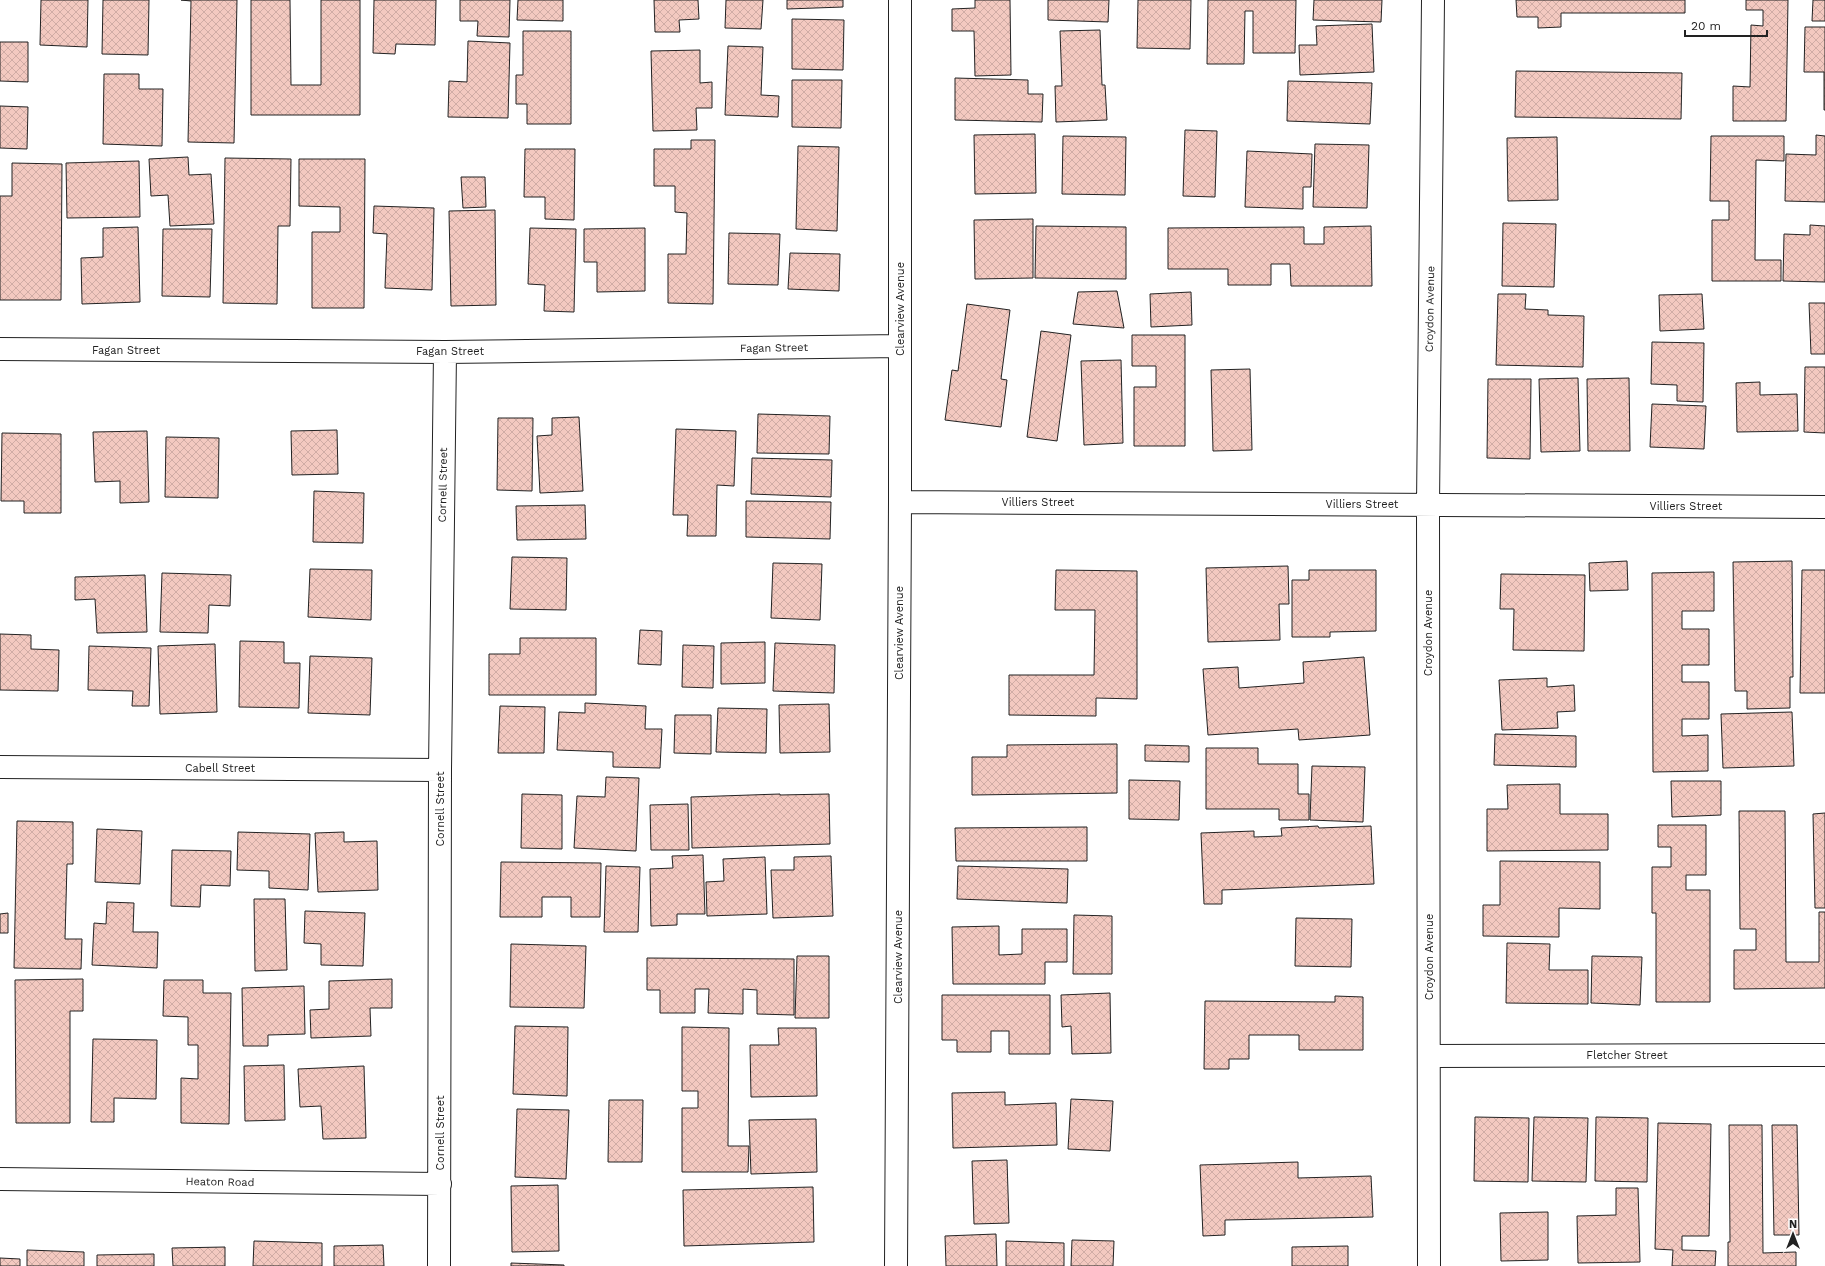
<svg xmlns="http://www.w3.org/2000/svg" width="1825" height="1266" font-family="'Work Sans',sans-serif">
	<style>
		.building { fill: url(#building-cross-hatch); stroke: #222 }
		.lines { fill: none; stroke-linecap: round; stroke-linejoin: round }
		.street-casing { stroke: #222; stroke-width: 24 }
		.street { stroke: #fff; stroke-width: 22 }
		.labels { text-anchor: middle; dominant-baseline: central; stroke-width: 3; stroke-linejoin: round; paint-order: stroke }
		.street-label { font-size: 11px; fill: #222; stroke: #fff }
	</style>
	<defs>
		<pattern id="building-cross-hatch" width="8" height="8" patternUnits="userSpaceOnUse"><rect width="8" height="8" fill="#f3c9c0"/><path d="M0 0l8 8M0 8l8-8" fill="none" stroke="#d0aca5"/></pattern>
	</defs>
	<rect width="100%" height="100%" fill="#fff"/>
	<path class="building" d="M 41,0 L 88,0 L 87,47 L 40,45 Z
		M 103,0 L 149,0 L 148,55 L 102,54 Z
		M 181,0 L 237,0 L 234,143 L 188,142 L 191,1 Z
		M 251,0 L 290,0 L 291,85 L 321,85 L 321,0 L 360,0 L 360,115 L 251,115 Z
		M 374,0 L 436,0 L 435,45 L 396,44 L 395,54 L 373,53 Z
		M 460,0 L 510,0 L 509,37 L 477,36 L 478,21 L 460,21 Z
		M 518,0 L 563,0 L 563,21 L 517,20 Z
		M 654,0 L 698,0 L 699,19 L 679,20 L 680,32 L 655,32 Z
		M 726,0 L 763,0 L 761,29 L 725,28 Z
		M 787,0 L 843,0 L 843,7 L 787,9 Z
		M 975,0 L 1010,0 L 1011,75 L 975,76 L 974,31 L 952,31 L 952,9 L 975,8 Z
		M 1048,0 L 1109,0 L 1108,22 L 1048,20 Z
		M 1138,0 L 1191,0 L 1190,49 L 1137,48 Z
		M 1208,0 L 1296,0 L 1295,53 L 1253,53 L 1253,11 L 1245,11 L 1244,64 L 1207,64 Z
		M 1314,0 L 1382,0 L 1381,22 L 1313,20 Z
		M 1516,0 L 1685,0 L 1685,13 L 1561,13 L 1561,27 L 1538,28 L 1538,17 L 1517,17 Z
		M 1746,0 L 1788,0 L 1786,121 L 1733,121 L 1733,86 L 1750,87 L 1751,25 L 1763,26 L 1763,10 L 1746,10 Z
		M 1813,0 L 1825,0 L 1825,21 L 1812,21 Z
		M 792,19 L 844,20 L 843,70 L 792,69 Z
		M 1372,24 L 1374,72 L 1300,75 L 1299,45 L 1317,45 L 1316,26 Z
		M 1805,27 L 1825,27 L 1825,110 L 1824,110 L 1824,72 L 1804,72 Z
		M 1100,30 L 1102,85 L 1105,85 L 1107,120 L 1056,122 L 1055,86 L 1062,86 L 1060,31 Z
		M 523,31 L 571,31 L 571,124 L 527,124 L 527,104 L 516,104 L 516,75 L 523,75 Z
		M 468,41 L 510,43 L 508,118 L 448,117 L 449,81 L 467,82 Z
		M 0,42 L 28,42 L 28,82 L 0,81 Z
		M 728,46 L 763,47 L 761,95 L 779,96 L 778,117 L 725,115 Z
		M 700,50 L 700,83 L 712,82 L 712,108 L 696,108 L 697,130 L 653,131 L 651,51 Z
		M 1516,71 L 1682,73 L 1681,119 L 1515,117 Z
		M 104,74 L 139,74 L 139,89 L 163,89 L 162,146 L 103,144 Z
		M 955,78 L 1028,80 L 1028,94 L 1043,94 L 1042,122 L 955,120 Z
		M 792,80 L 842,80 L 841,128 L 792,127 Z
		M 1288,81 L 1372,83 L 1370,124 L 1287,121 Z
		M 0,106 L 28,107 L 27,149 L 0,148 Z
		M 1185,130 L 1217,131 L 1215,197 L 1183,196 Z
		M 1035,134 L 1036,193 L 975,194 L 974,135 Z
		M 1816,135 L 1825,136 L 1825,202 L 1785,201 L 1786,154 L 1816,155 Z
		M 1063,136 L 1126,137 L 1125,195 L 1062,194 Z
		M 1711,136 L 1784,136 L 1784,161 L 1756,160 L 1755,260 L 1781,260 L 1781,281 L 1712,281 L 1712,220 L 1729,220 L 1729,201 L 1710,201 Z
		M 1557,137 L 1558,200 L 1508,201 L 1507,138 Z
		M 691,140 L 715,140 L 713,304 L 668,303 L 668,254 L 686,254 L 687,213 L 675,212 L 675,186 L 654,186 L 654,149 L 691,149 Z
		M 1315,144 L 1369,145 L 1367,208 L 1313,207 Z
		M 798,146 L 839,147 L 837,231 L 796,229 Z
		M 525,149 L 575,149 L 574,220 L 545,219 L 545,197 L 524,197 Z
		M 1247,151 L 1312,154 L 1311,187 L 1303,187 L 1303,209 L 1245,207 Z
		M 188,157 L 189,175 L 211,174 L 214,224 L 170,226 L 168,195 L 151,196 L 149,159 Z
		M 225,158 L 291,159 L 290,226 L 278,226 L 277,304 L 223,303 Z
		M 299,159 L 365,159 L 364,308 L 312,308 L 312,232 L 340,232 L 340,207 L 299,206 Z
		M 139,161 L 140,217 L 67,218 L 66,163 Z
		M 12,163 L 62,164 L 61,300 L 0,300 L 0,196 L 12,196 Z
		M 461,177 L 485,177 L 486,207 L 463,208 Z
		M 374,206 L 434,208 L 432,290 L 385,288 L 387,234 L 373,233 Z
		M 495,210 L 496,305 L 451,306 L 449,211 Z
		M 1033,219 L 1033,278 L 975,279 L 974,220 Z
		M 1503,223 L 1556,224 L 1554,287 L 1502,286 Z
		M 1810,225 L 1825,226 L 1825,282 L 1783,281 L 1784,234 L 1810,235 Z
		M 1036,226 L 1126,227 L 1126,279 L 1035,278 Z
		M 1371,226 L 1372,286 L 1291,286 L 1290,264 L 1271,264 L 1271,285 L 1228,285 L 1228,269 L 1168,269 L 1168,228 L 1304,227 L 1304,244 L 1324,244 L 1324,227 Z
		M 138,227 L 140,302 L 82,304 L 81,258 L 103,257 L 103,228 Z
		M 530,228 L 576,229 L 574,312 L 544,311 L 545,285 L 528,284 Z
		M 645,228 L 645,291 L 597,292 L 597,262 L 584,262 L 584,229 Z
		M 163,229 L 212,229 L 210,297 L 162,296 Z
		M 729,233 L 780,234 L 778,285 L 728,284 Z
		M 790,253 L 840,254 L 839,291 L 788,289 Z
		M 1117,291 L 1124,328 L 1073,324 L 1078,292 Z
		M 1191,292 L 1192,325 L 1151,327 L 1150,294 Z
		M 1498,294 L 1526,294 L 1525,309 L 1548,310 L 1548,315 L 1584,316 L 1583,367 L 1496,365 Z
		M 1702,294 L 1704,329 L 1660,331 L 1659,295 Z
		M 1809,303 L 1825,303 L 1825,354 L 1811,354 Z
		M 967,304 L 1010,310 L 1001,379 L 1007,380 L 1001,427 L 945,420 L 952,370 L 958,371 Z
		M 1041,331 L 1071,335 L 1057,441 L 1027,437 Z
		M 1132,335 L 1185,335 L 1185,446 L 1134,446 L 1134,387 L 1156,387 L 1156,366 L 1132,366 Z
		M 1652,342 L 1704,343 L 1703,402 L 1677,401 L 1677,385 L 1651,384 Z
		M 1121,360 L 1123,443 L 1084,445 L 1081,361 Z
		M 1805,367 L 1825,367 L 1825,433 L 1804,432 Z
		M 1250,369 L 1252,450 L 1213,451 L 1211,370 Z
		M 1578,378 L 1580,451 L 1541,452 L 1539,379 Z
		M 1629,378 L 1630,451 L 1588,451 L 1587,379 Z
		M 1488,379 L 1531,379 L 1530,459 L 1487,458 Z
		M 1760,382 L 1760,395 L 1797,394 L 1798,431 L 1737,432 L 1736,383 Z
		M 1652,404 L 1706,406 L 1704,449 L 1650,447 Z
		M 758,414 L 830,416 L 829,454 L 757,453 Z
		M 579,417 L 583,491 L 540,493 L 537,436 L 552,435 L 552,418 Z
		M 498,418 L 533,418 L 532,491 L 497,490 Z
		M 676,429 L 736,431 L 734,486 L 717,485 L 716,536 L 687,536 L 688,515 L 673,515 Z
		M 337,430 L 338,474 L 292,475 L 291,431 Z
		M 147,431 L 149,502 L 120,503 L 120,481 L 95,482 L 93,432 Z
		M 2,433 L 61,434 L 61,513 L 24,513 L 24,501 L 1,501 Z
		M 166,437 L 219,438 L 218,498 L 165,497 Z
		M 752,458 L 832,460 L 831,497 L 751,494 Z
		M 314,491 L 364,493 L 363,543 L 313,542 Z
		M 746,501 L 831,502 L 830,539 L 746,537 Z
		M 585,505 L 586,539 L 517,540 L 516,506 Z
		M 512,557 L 567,558 L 566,610 L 510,609 Z
		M 1627,561 L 1628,590 L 1590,591 L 1589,563 Z
		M 1792,561 L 1793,677 L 1790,677 L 1790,708 L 1747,709 L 1747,691 L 1735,691 L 1733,562 Z
		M 773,563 L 822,564 L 820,620 L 771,618 Z
		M 1288,566 L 1289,604 L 1279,604 L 1280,640 L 1208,642 L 1206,568 Z
		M 310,569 L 372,570 L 371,620 L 308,617 Z
		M 1056,570 L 1137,571 L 1137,699 L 1096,698 L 1096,716 L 1009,715 L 1009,675 L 1094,675 L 1095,610 L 1055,610 Z
		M 1309,570 L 1376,570 L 1376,631 L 1330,632 L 1330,637 L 1292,637 L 1292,580 L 1309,580 Z
		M 1802,570 L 1825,570 L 1825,693 L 1800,693 Z
		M 1714,572 L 1714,611 L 1682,611 L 1682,629 L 1709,629 L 1709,665 L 1682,665 L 1682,682 L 1709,682 L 1709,719 L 1682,719 L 1682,736 L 1708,735 L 1708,771 L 1653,772 L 1652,573 Z
		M 162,573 L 231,575 L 230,606 L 209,605 L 208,633 L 160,632 Z
		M 1501,574 L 1585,575 L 1584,651 L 1513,650 L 1514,609 L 1500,609 Z
		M 145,575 L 147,632 L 97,633 L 95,599 L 75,600 L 75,577 Z
		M 640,630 L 662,631 L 661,665 L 638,664 Z
		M 0,634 L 31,635 L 31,649 L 59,650 L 58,691 L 0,690 Z
		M 520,638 L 596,638 L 596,695 L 489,695 L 489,654 L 520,654 Z
		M 240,641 L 284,642 L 284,663 L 300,663 L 299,708 L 239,707 Z
		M 765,642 L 765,683 L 721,684 L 721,643 Z
		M 775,643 L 835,645 L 834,693 L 773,691 Z
		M 215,644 L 217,712 L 160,714 L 158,646 Z
		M 683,645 L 714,646 L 713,688 L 682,687 Z
		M 89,646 L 151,648 L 149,706 L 132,706 L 133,691 L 88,690 Z
		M 310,656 L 372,658 L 370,715 L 308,713 Z
		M 1364,657 L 1370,735 L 1299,740 L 1298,729 L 1208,735 L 1203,669 L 1238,667 L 1239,688 L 1304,683 L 1303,662 Z
		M 1547,678 L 1547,687 L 1574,685 L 1575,711 L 1557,712 L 1558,728 L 1502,730 L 1499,680 Z
		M 585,703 L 646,706 L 645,729 L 662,729 L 660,768 L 613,767 L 613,752 L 557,750 L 559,712 L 585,713 Z
		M 829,704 L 830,752 L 780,753 L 779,705 Z
		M 500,706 L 545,707 L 544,753 L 498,753 Z
		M 718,708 L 767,709 L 766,753 L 716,752 Z
		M 1792,712 L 1794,766 L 1723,768 L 1721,714 Z
		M 675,715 L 711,715 L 711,754 L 674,753 Z
		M 1495,734 L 1576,736 L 1576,767 L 1494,765 Z
		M 1117,744 L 1117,793 L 972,795 L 972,757 L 1007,757 L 1007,745 Z
		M 1145,745 L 1189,746 L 1189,762 L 1145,761 Z
		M 1206,748 L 1258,748 L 1258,764 L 1298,764 L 1298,794 L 1309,794 L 1309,820 L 1279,820 L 1279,809 L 1206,809 Z
		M 1312,766 L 1365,767 L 1363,822 L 1310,820 Z
		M 606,777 L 639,778 L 636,851 L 574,848 L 577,796 L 605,797 Z
		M 1129,780 L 1180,781 L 1179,820 L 1129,819 Z
		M 1671,781 L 1721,781 L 1721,815 L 1672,817 Z
		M 1560,784 L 1560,814 L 1608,814 L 1608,850 L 1487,851 L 1487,809 L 1508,809 L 1507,785 Z
		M 522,794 L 562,795 L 562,849 L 521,848 Z
		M 780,794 L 780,795 L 829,794 L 830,844 L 692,848 L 691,797 Z
		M 688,804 L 689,850 L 651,850 L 650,805 Z
		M 1739,811 L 1785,811 L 1786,962 L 1819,962 L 1819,912 L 1825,912 L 1825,988 L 1734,989 L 1734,950 L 1756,950 L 1756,929 L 1740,929 Z
		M 1825,813 L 1825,908 L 1815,908 L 1813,814 Z
		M 17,821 L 73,822 L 73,864 L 67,864 L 65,939 L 82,939 L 81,969 L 14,968 Z
		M 1658,825 L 1706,825 L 1706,875 L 1686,875 L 1686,890 L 1710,890 L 1710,1002 L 1656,1002 L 1656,913 L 1652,913 L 1652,867 L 1671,867 L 1671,847 L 1658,847 Z
		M 1318,826 L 1319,828 L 1371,826 L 1374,884 L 1222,890 L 1222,904 L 1204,904 L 1201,833 L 1254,831 L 1254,837 L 1282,836 L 1281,828 Z
		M 1087,827 L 1087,861 L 956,861 L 955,828 Z
		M 97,829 L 142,831 L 140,884 L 95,882 Z
		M 238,832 L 310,834 L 308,890 L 269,888 L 269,871 L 237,870 Z
		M 344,832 L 344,842 L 377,841 L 378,890 L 318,892 L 315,833 Z
		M 172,850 L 231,851 L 230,886 L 201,885 L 200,907 L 171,906 Z
		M 703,855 L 705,914 L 677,914 L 677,925 L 651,926 L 650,869 L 673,868 L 672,856 Z
		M 831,856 L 833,916 L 773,918 L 771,870 L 794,870 L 794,857 Z
		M 765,857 L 767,914 L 707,916 L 706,882 L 724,881 L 723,859 Z
		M 1500,861 L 1600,862 L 1600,909 L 1559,908 L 1559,937 L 1483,936 L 1483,905 L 1500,905 Z
		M 501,862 L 601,863 L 600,917 L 571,917 L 571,897 L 542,897 L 542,917 L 500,917 Z
		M 606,866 L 640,867 L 638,932 L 604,932 Z
		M 958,866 L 1068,869 L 1067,903 L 957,899 Z
		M 254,899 L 285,899 L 287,970 L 255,971 Z
		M 107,902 L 134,903 L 133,932 L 158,932 L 157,968 L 92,965 L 94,923 L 106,924 Z
		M 305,911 L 365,913 L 363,966 L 321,965 L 321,944 L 304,943 Z
		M 8,913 L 8,933 L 0,933 L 0,914 Z
		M 1074,915 L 1112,916 L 1112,974 L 1073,974 Z
		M 1296,918 L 1352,919 L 1351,967 L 1295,966 Z
		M 999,926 L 999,955 L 1022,954 L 1022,929 L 1067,929 L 1067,962 L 1045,962 L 1045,984 L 953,984 L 952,927 Z
		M 1507,943 L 1550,944 L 1549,970 L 1588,970 L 1588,1004 L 1506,1003 Z
		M 511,944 L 586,946 L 584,1008 L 510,1007 Z
		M 797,956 L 829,956 L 829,1018 L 795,1018 Z
		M 1592,956 L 1642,957 L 1640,1005 L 1591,1003 Z
		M 647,958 L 794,959 L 794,1015 L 757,1014 L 757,990 L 743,989 L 743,1014 L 708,1013 L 709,989 L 695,989 L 695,1013 L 660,1013 L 660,990 L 647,990 Z
		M 83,979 L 83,1011 L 70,1011 L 70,1123 L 16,1123 L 15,980 Z
		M 392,979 L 392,1008 L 370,1008 L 371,1036 L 311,1038 L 310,1010 L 329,1009 L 329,981 Z
		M 164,980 L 203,980 L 203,993 L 231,993 L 229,1124 L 181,1123 L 181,1078 L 198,1079 L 198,1045 L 188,1045 L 188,1017 L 163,1016 Z
		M 304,986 L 305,1034 L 268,1035 L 268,1046 L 243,1046 L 242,988 Z
		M 1110,993 L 1111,1053 L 1072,1054 L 1071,1026 L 1062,1027 L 1061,995 Z
		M 942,995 L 1050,995 L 1050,1054 L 1009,1054 L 1009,1031 L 991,1031 L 991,1052 L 957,1052 L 957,1040 L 942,1040 Z
		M 1335,996 L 1363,997 L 1363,1050 L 1299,1050 L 1299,1035 L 1249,1035 L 1249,1059 L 1229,1059 L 1229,1069 L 1204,1069 L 1205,1001 L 1335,1002 Z
		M 515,1026 L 568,1027 L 567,1096 L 513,1094 Z
		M 682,1027 L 729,1028 L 728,1146 L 749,1146 L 748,1172 L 682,1172 L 682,1108 L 698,1108 L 698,1091 L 682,1091 Z
		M 778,1028 L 816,1028 L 817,1096 L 751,1097 L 750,1045 L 779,1045 Z
		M 93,1039 L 157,1040 L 156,1099 L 114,1098 L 114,1122 L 91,1122 Z
		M 284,1065 L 285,1120 L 245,1121 L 244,1066 Z
		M 364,1066 L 366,1138 L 323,1139 L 321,1106 L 300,1107 L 298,1069 Z
		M 1005,1092 L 1005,1105 L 1056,1103 L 1057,1145 L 953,1148 L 952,1093 Z
		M 1071,1099 L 1113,1101 L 1110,1151 L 1068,1149 Z
		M 609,1100 L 643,1100 L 642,1162 L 608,1162 Z
		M 517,1109 L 569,1110 L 566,1179 L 515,1177 Z
		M 1475,1117 L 1529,1118 L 1528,1182 L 1474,1181 Z
		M 1534,1117 L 1588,1118 L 1586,1182 L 1532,1181 Z
		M 1596,1117 L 1648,1118 L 1647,1182 L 1595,1181 Z
		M 816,1119 L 817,1172 L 751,1174 L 749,1120 Z
		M 1658,1123 L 1711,1124 L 1709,1236 L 1682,1236 L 1682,1250 L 1716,1251 L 1715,1266 L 1672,1266 L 1673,1250 L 1655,1249 Z
		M 1729,1125 L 1762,1125 L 1763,1253 L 1796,1252 L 1796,1266 L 1728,1266 L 1728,1242 L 1730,1242 Z
		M 1772,1125 L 1797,1125 L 1799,1235 L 1774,1235 Z
		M 1007,1160 L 1009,1223 L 974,1224 L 972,1161 Z
		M 1298,1162 L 1298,1178 L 1371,1176 L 1373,1217 L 1225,1220 L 1225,1235 L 1203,1236 L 1200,1165 Z
		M 558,1185 L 559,1251 L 512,1252 L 511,1186 Z
		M 813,1187 L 814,1242 L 684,1246 L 683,1190 Z
		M 1616,1188 L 1638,1188 L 1640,1262 L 1578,1263 L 1577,1216 L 1616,1215 Z
		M 1548,1212 L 1548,1260 L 1501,1261 L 1500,1213 Z
		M 996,1234 L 997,1266 L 946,1266 L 945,1236 Z
		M 1072,1240 L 1114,1241 L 1113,1266 L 1071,1266 Z
		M 254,1241 L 322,1243 L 322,1266 L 253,1266 Z
		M 1006,1241 L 1064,1243 L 1064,1266 L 1006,1266 Z
		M 383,1245 L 384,1266 L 334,1266 L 334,1246 Z
		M 1348,1246 L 1348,1266 L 1292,1266 L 1292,1247 Z
		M 225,1247 L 225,1266 L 173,1266 L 172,1248 Z
		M 27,1250 L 84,1252 L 84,1266 L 27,1266 Z
		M 154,1254 L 154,1266 L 97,1266 L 97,1255 Z
		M 0,1258 L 20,1259 L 20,1266 L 0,1266 Z
		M 511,1263 L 564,1265 L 564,1266 L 511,1266 Z"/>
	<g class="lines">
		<g class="street-casing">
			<path id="street" d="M 0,349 L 445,352 L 900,346
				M 900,502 L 1825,507
				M 0,767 L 440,770
				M 1429,1056 L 1825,1055
				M 0,1179 L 440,1184
				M 439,1266 L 440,770 L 445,352
				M 896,1266 L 900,502 L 900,0
				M 1429,1266 L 1428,505 L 1433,0"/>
		</g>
		<use href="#street" class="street"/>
	</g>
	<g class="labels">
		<g class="street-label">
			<text transform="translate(900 309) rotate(-90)">Clearview Avenue</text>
			<text transform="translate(1430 309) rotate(-89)">Croydon Avenue</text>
			<text transform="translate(774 348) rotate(-1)">Fagan Street</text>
			<text x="126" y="350">Fagan Street</text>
			<text x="450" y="351">Fagan Street</text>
			<text transform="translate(443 485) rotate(-89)">Cornell Street</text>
			<text x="1038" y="502">Villiers Street</text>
			<text x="1362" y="504">Villiers Street</text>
			<text x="1686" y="506">Villiers Street</text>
			<text transform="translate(899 633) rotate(-90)">Clearview Avenue</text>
			<text transform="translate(1428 633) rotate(-90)">Croydon Avenue</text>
			<text x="220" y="768">Cabell Street</text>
			<text transform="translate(440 809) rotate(-90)">Cornell Street</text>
			<text transform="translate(898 957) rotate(-90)">Clearview Avenue</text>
			<text transform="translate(1429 957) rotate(-90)">Croydon Avenue</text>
			<text x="1627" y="1055">Fletcher Street</text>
			<text transform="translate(440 1133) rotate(-90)">Cornell Street</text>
			<text transform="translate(220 1182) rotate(1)">Heaton Road</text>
		</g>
	</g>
	<g transform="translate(1793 1234)" stroke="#ffffff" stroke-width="3" paint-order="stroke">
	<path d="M0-3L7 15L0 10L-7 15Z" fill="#222222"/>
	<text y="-6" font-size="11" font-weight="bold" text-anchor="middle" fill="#222222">N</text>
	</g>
	<path d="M1685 30v6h82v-6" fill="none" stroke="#222222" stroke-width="2"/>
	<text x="1691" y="30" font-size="12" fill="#222222" stroke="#ffffff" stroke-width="3" paint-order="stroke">20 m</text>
</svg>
